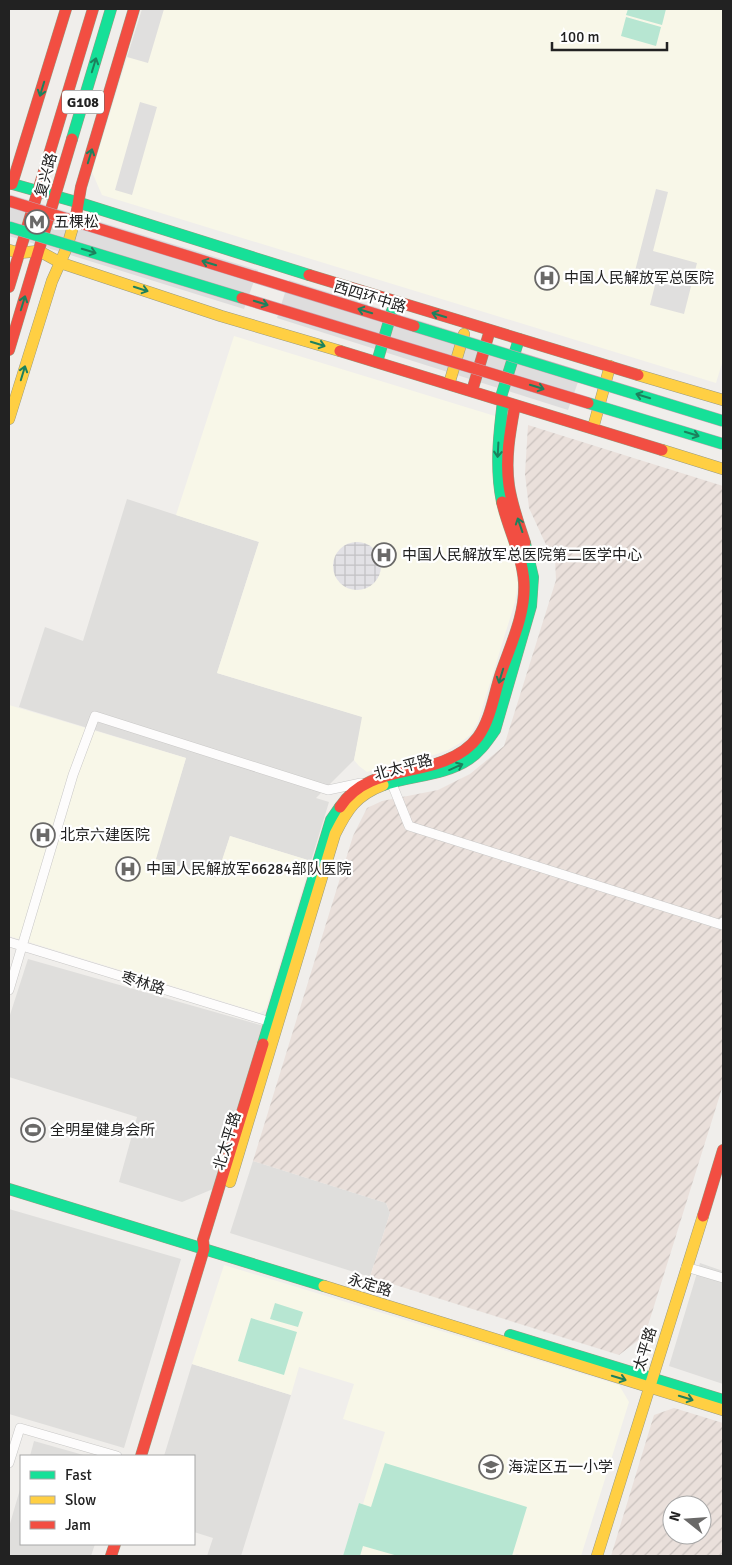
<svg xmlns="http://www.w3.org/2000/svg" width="732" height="1565" font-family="Signika,'Noto Sans SC',sans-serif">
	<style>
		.residential { fill: #dfdedc }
		.education { fill: #f8f7e8 }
		.military { fill: url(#military-furrows); fill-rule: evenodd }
		.pitch { fill: #b7e6d2 }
		.parking { fill: #e0dfde }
		.plaza { fill: url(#plaza-grid) }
		.pier { fill: #dedddd }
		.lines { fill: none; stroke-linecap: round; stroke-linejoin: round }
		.street-casing { stroke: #c9c8c7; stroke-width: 10 }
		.fast-casing { stroke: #999a82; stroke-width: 12 }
		.slow-casing { stroke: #999a82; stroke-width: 12 }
		.jam-casing { stroke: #999a82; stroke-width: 12 }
		.street { stroke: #fdfcfc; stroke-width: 9 }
		.fast { stroke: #16e098; stroke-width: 11 }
		.slow { stroke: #ffcf43; stroke-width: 11 }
		.jam { stroke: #f24e42; stroke-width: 11 }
		.fast-bridge-casing { stroke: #c5a2ac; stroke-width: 12; stroke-linecap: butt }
		.jam-bridge-casing { stroke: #c5a2ac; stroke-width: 12; stroke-linecap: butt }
		.fast-bridge { stroke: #16e098; stroke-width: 11 }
		.jam-bridge { stroke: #f24e42; stroke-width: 11 }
		.oneway { stroke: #1c815d }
		.labels { text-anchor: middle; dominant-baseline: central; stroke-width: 4.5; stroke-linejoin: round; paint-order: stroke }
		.shield { fill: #fff; stroke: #646464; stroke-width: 1 }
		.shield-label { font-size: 14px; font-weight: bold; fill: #222 }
		.street-label { font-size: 15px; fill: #222; stroke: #fff }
		.poi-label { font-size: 15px; fill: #222; stroke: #fff; text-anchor: start }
	</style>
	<defs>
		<pattern id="military-furrows" width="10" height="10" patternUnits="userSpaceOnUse" patternTransform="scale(1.25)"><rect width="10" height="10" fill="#eae0db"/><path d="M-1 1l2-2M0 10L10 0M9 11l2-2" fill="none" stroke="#c8c0bc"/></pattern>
		<pattern id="plaza-grid" width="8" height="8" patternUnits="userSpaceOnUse" patternTransform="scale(1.25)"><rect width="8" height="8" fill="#e2e1e5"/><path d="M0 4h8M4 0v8" fill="none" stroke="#c2c1c4"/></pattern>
	</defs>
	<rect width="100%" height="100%" fill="#f0eeeb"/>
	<path class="residential" d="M 127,499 L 259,542 L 217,673 L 363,717 L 354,760 L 316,798 L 329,802 L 311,861 L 230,836 L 217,878 L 155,859 L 186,758 L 19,707 L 45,627 L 83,641 Z
		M 28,959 L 264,1026 L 213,1189 L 182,1202 L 119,1182 L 137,1117 L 9,1077 L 9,1018 Z
		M 253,1161 L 386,1203 L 390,1213 L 370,1277 L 230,1233 Z
		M 9,1209 L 181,1259 L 124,1448 L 9,1414 Z
		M 700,1263 L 723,1271 L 723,1384 L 669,1366 Z
		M 192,1364 L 291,1395 L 241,1556 L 207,1556 L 213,1538 L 194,1532 L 194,1456 L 164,1456 Z
		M 34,1441 L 87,1456 L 30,1456 Z
		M 21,1486 L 21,1544 L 95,1544 L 91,1556 L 9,1556 L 9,1527 Z"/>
	<path class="education" d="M 142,9 L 723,9 L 723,360 L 716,383 L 102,195 L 92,172 Z
		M 234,336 L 495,416 L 494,461 L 516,568 L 518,583 L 515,602 L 478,722 L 470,735 L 460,743 L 448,750 L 434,755 L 397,762 L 367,772 L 359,766 L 354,760 L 362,717 L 217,673 L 259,542 L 176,515 Z
		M 9,705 L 186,758 L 156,859 L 216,878 L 230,836 L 311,861 L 266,1009 L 260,1013 L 9,936 Z
		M 224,1265 L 619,1385 L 629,1402 L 581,1556 L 525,1556 L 516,1554 L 515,1556 L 343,1556 L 359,1503 L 363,1504 L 385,1432 L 343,1419 L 354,1384 L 299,1367 L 291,1395 L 192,1364 Z"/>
	<path class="military" d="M 528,425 L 723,486 L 723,1085 L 645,1335 L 619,1355 L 370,1277 L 390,1213 L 386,1203 L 253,1161 L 353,836 L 367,808 L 382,801 L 438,790 L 470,774 L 504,746 L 556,580 L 555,559 L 547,547 L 529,508 L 525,474 Z
		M 674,1408 L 723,1423 L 723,1556 L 611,1556 L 654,1415 ZM 672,1505 L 702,1505 L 702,1535 L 672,1535 Z"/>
	<path class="pitch" d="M 628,9 L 666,9 L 662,25 L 626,15 Z
		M 626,17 L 661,27 L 656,46 L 621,36 Z
		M 275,1303 L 303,1312 L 298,1327 L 270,1319 Z
		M 251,1318 L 297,1332 L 284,1375 L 238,1361 Z
		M 385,1463 L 527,1507 L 512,1556 L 398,1556 L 363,1546 L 360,1556 L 343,1556 L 359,1503 L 371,1507 Z"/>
	<path class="parking" d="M 142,9 L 164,9 L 148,63 L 127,57 Z
		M 140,102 L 157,107 L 132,195 L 115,190 Z
		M 656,189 L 668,192 L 653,251 L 697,263 L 684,314 L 650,305 L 657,277 L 635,271 Z"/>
	<path class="plaza" d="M333 566a24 24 0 1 1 48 0a24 24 0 1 1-48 0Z"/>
	<path class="pier" d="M 9,194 L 258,270 L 244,309 L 9,236 Z
		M 289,280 L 582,371 L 568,410 L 277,318 Z"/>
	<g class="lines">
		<g class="street-casing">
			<path id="street" d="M 390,779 L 409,826 L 722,925 L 723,922
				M 9,942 L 274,1023
				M 9,990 L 73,775 L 95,716 L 328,790 L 361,783
				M 686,1267 L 723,1278
				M 9,1463 L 20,1428 L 117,1456"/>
		</g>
		<g class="fast-casing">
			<path id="fast" d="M 72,139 L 111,9
				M 9,183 L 80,203 L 309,275
				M 377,362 L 392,311
				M 500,400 L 519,339
				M 502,502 C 495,468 499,434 503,401
				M 383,785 C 411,775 444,776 469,759 C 480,752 487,741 495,730 L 531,606 L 533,577 L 525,543
				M 263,1044 L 331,820 L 340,807
				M 9,1189 L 324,1286
				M 510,1335 L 723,1400"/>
		</g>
		<g class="slow-casing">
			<path id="slow" d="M 9,250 L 19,253 L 39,251 L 61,263 L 221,316 L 340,351
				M 638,375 L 723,400
				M 449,384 L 464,334
				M 9,419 L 52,281 L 67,247 L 76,216
				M 593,428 L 610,366
				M 662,450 L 723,469
				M 230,1182 L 335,834 C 347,810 356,795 383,785
				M 324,1286 L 723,1410
				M 597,1556 L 703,1216"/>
		</g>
		<g class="jam-casing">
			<path id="jam" d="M 12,184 L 66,9
				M 76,216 L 81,187 L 134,9
				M 309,275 L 638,375
				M 9,287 L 93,9
				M 9,350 L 72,139
				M 340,351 L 662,450
				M 472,391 L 490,330
				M 515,405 C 510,432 505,459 509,486 C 512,506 519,524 525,543
				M 340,807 C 364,770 408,775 444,761 C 457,756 470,748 478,737 C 491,719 494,694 501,673 C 511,644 526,613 524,582 C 522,554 508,529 502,502
				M 703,1216 L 723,1150
				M 141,1456 L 204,1249 L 203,1240 L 263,1044
				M 111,1556 L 115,1544"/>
		</g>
		<use href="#street" class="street"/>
		<use href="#fast" class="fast"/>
		<use href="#slow" class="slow"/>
		<use href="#jam" class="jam"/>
		<g class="fast-bridge-casing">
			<path id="fast-bridge" d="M 9,227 L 242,298
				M 414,326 L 723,421
				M 588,403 L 723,444"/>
		</g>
		<g class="jam-bridge-casing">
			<path id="jam-bridge" d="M 9,201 L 414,326
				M 242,298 L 588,403"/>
		</g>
		<use href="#fast-bridge" class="fast-bridge"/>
		<use href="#jam-bridge" class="jam-bridge"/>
	</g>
	<defs><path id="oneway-shaft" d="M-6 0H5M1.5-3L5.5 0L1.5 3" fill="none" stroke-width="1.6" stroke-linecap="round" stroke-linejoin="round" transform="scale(1.25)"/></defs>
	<g class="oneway">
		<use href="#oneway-shaft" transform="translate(94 65) rotate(-73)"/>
		<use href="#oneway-shaft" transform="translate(42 89) rotate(107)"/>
		<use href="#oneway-shaft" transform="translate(90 156) rotate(-73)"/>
		<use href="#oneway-shaft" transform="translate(89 251) rotate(17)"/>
		<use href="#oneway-shaft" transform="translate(209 263) rotate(-163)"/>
		<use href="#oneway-shaft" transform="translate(141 289) rotate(18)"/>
		<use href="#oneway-shaft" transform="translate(23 303) rotate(-73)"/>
		<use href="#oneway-shaft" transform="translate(261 303) rotate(17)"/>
		<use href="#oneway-shaft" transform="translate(365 311) rotate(-163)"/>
		<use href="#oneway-shaft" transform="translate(439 315) rotate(-163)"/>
		<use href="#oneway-shaft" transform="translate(318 344) rotate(17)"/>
		<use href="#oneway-shaft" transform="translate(23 373) rotate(-73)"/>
		<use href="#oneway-shaft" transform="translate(537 387) rotate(17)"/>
		<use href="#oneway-shaft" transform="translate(643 396) rotate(-163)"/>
		<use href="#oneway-shaft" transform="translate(692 434) rotate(17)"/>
		<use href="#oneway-shaft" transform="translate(498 450) rotate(93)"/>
		<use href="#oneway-shaft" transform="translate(520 525) rotate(-109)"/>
		<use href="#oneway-shaft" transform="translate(501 676) rotate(107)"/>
		<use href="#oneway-shaft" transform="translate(456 767) rotate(-24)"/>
		<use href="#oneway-shaft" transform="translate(619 1378) rotate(17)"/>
		<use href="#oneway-shaft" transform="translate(686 1398) rotate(17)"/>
	</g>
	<defs>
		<g id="metro-ring" transform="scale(1.25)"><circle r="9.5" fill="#fff" stroke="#6a6968" stroke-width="1.5"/><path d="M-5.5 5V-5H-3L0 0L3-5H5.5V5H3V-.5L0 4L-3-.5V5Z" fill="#6a6968"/></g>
		<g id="hospital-ring" transform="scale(1.25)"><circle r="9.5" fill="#fff" stroke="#6a6968" stroke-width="1.5"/><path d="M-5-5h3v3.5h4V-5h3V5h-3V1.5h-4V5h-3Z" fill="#6a6968"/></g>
		<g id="stadium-ring" transform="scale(1.25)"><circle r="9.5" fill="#fff" stroke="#6a6968" stroke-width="1.5"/><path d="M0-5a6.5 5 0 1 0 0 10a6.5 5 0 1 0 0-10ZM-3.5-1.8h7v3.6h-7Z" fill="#6a6968"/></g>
		<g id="school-ring" transform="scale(1.25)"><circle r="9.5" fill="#fff" stroke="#6a6968" stroke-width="1.5"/><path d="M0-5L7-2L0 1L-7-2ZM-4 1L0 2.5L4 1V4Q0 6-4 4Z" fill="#6a6968"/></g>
	</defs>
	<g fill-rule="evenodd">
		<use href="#metro-ring" x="37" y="222"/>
		<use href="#hospital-ring" x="547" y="278"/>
		<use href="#hospital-ring" x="384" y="555"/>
		<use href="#hospital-ring" x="43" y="835"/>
		<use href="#hospital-ring" x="128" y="869"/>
		<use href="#stadium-ring" x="33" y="1130"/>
		<use href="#school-ring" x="491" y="1467"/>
	</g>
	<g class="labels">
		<rect class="shield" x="62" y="90.5" width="42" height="23" rx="4"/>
		<g class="shield-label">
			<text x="83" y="102">G108</text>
		</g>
		<g class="street-label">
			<text transform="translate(46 175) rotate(-75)">复兴路</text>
			<text transform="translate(370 297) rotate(17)">西四环中路</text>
			<text transform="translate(403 767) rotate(-15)">北太平路</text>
			<text transform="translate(143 983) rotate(17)">枣林路</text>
			<text transform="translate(227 1141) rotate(-73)">北太平路</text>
			<text transform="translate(370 1285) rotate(17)">永定路</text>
			<text transform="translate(645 1349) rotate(-73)">太平路</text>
		</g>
		<g class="poi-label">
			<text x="54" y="222">五棵松</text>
			<text x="564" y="278">中国人民解放军总医院</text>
			<text x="402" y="555">中国人民解放军总医院第二医学中心</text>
			<text x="60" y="835">北京六建医院</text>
			<text x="146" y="869">中国人民解放军66284部队医院</text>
			<text x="50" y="1130">全明星健身会所</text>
			<text x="508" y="1467">海淀区五一小学</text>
		</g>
	</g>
	<rect width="732" height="1565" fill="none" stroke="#222222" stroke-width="20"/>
	<rect x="20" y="1455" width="175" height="90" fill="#ffffff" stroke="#a7a7a7"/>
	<rect x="30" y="1471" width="25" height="8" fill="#16e098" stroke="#a7a7a7"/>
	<text x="65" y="1480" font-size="15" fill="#222222">Fast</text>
	<rect x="30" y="1496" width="25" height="8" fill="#ffcf43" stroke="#a7a7a7"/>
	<text x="65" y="1505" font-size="15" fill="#222222">Slow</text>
	<rect x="30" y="1521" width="25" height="8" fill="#f24e42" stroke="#a7a7a7"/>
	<text x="65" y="1530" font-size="15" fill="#222222">Jam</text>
	<g transform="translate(687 1520) rotate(287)"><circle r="24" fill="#ffffff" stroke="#a7a7a7"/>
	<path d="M0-4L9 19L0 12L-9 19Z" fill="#6a6968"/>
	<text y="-8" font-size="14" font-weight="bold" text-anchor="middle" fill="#222222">N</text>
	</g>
	<path d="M552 42v8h115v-8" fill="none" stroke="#222222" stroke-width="2.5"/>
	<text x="560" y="42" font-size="15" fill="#222222" stroke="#ffffff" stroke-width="4" paint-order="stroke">100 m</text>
</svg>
